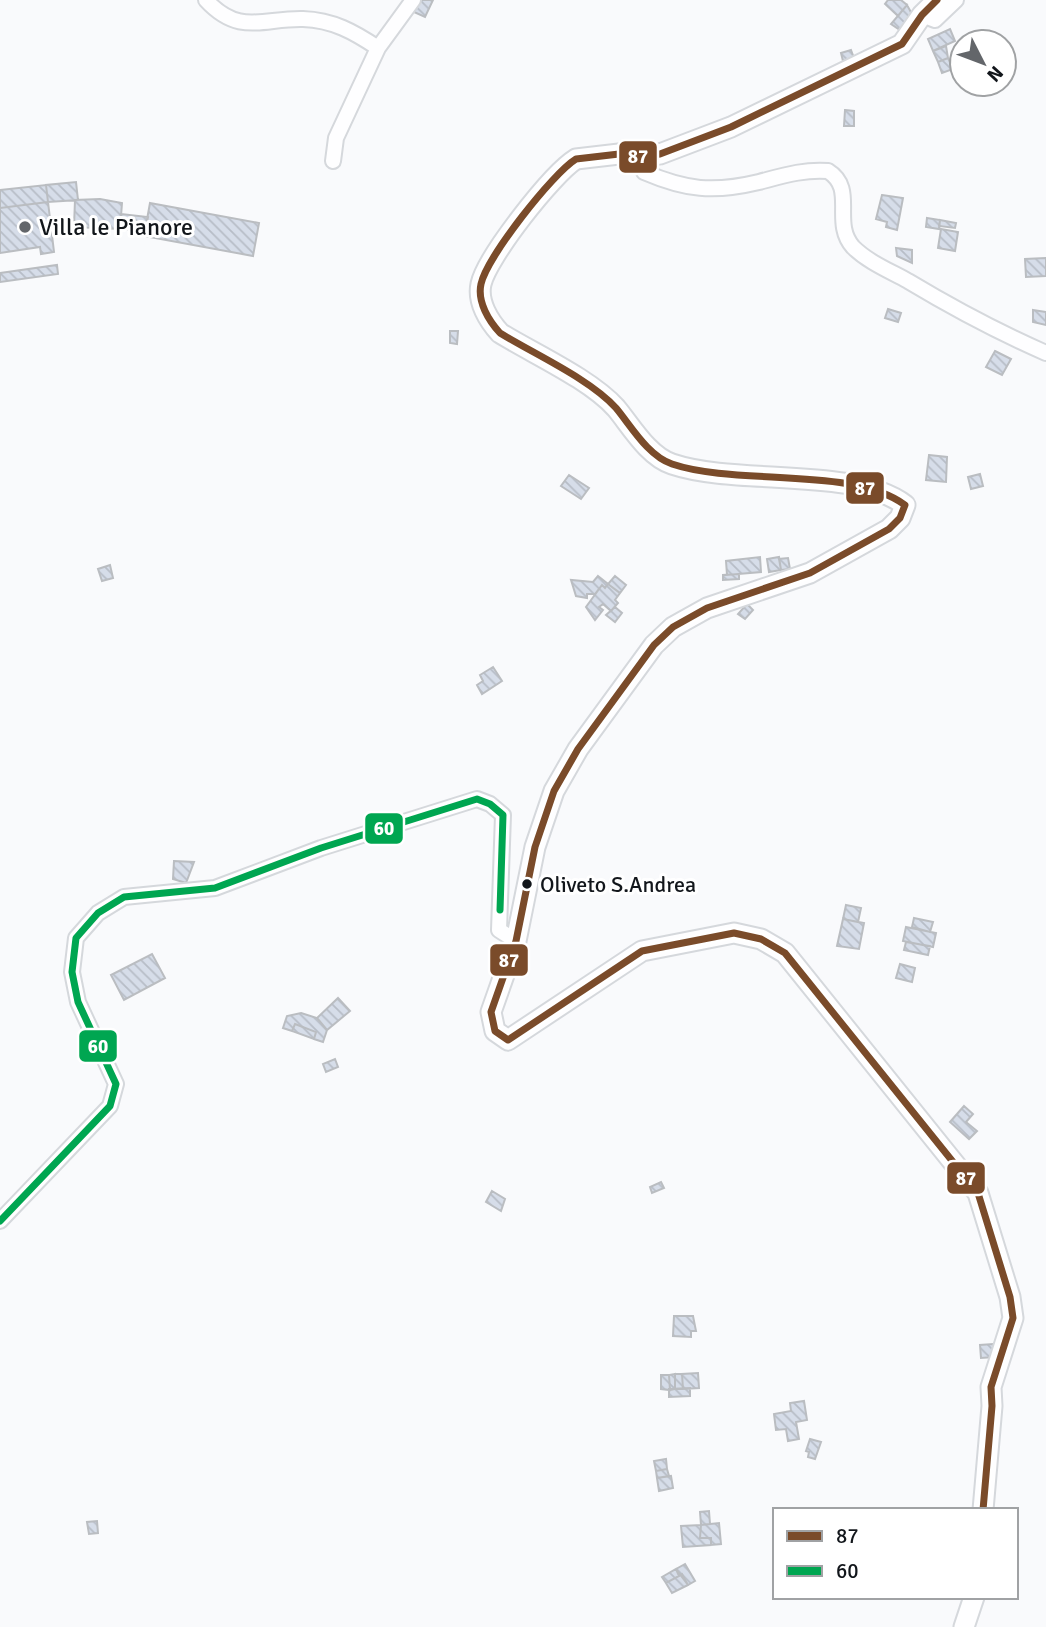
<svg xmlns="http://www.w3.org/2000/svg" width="1046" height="1627" font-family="Signika,sans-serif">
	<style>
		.building { fill: url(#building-back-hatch); stroke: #babdc1; stroke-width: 2 }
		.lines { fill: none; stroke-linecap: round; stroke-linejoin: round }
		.street-casing { stroke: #d5d8dc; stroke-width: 18 }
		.secondary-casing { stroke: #d5d8dc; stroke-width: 23 }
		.street { stroke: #fefeff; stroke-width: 14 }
		.secondary { stroke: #fefeff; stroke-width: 19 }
		.bus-1-casing { stroke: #fff; stroke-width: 12 }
		.bus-2-casing { stroke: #fff; stroke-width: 12 }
		.bus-1 { stroke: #7a4b2a; stroke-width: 7 }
		.bus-2 { stroke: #00a651; stroke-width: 7 }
		.poi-dot { fill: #63666a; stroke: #fff; stroke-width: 2.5 }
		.bus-dot { fill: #12161b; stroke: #fff; stroke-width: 2.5 }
		.labels { text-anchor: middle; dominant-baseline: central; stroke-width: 6; stroke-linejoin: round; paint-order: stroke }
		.bus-label { font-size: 22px; fill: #12161b; stroke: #fff; text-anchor: start }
		.poi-label { font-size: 24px; fill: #12161b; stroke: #fff; text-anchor: start }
		.line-badge { stroke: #fff; stroke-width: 2.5 }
		.badge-label { font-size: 19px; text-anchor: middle; font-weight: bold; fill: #fff }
	</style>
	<defs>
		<pattern id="building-back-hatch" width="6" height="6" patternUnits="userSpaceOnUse" patternTransform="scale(1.75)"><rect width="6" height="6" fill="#d6dde9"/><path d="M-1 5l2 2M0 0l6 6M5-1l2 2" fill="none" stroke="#b7bdc7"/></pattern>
	</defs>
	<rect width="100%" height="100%" fill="#f9fafc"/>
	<path class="building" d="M 420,0 L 433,0 L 425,17 L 414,12 Z
		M 888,0 L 901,0 L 907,5 L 898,16 L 885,4 Z
		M 907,5 L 913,16 L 903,32 L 891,24 Z
		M 950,29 L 955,41 L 933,51 L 928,39 Z
		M 946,46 L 948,58 L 938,62 L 933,51 Z
		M 851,50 L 854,58 L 843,61 L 841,53 Z
		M 948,58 L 953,69 L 942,73 L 938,62 Z
		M 845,110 L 854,111 L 854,126 L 844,126 Z
		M 76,182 L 78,200 L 48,202 L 46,185 Z
		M 46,185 L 48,202 L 0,208 L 0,190 Z
		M 882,195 L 903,198 L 897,230 L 886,227 L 887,222 L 876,219 Z
		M 100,199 L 122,203 L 120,229 L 74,227 L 75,200 Z
		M 48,202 L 54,252 L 41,254 L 40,247 L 0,253 L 0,208 Z
		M 150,203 L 259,223 L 253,256 L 144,236 Z
		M 121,214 L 148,217 L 145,232 L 120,229 Z
		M 927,218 L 940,220 L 939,229 L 926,227 Z
		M 940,220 L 956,223 L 955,228 L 939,226 Z
		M 941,229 L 958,232 L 955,251 L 938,248 Z
		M 896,248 L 912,250 L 912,263 L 897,256 Z
		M 1046,258 L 1046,276 L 1026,277 L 1025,259 Z
		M 57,265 L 58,274 L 0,282 L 0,273 Z
		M 888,309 L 901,313 L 898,322 L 885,318 Z
		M 1033,310 L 1046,312 L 1046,325 L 1033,322 Z
		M 450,331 L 458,331 L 457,344 L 450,343 Z
		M 995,351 L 1011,359 L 1002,375 L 986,367 Z
		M 929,455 L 947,457 L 946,482 L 926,480 Z
		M 980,474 L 983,486 L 971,489 L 968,477 Z
		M 569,475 L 589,488 L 581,499 L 561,486 Z
		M 760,557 L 761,572 L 727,575 L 726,561 Z
		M 779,557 L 781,570 L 769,572 L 767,559 Z
		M 788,558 L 790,569 L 781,570 L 779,559 Z
		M 110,565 L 113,578 L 102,581 L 98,569 Z
		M 739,574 L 739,579 L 723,580 L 723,575 Z
		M 598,576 L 608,584 L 605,588 L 602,585 L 595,594 L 587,594 L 587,598 L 576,596 L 571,580 L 593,582 Z
		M 615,576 L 626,585 L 620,593 L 608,584 Z
		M 608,584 L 620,593 L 615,600 L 618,603 L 611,611 L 603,604 L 599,607 L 603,610 L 595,620 L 586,607 L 602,585 L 605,588 Z
		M 747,604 L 753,610 L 745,619 L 738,614 Z
		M 615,607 L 622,613 L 615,622 L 606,615 Z
		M 493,667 L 502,681 L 482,694 L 477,685 L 483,681 L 480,675 Z
		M 174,861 L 194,862 L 186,883 L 173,879 Z
		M 846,905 L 861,908 L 858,922 L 843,919 Z
		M 914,918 L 933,922 L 930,932 L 912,927 Z
		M 843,919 L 864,923 L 859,949 L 837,946 Z
		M 906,927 L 936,933 L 933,947 L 903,941 Z
		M 906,942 L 930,946 L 928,955 L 904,950 Z
		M 152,954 L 165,978 L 124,1000 L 111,975 Z
		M 900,964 L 915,968 L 912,982 L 896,978 Z
		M 338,998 L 350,1011 L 327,1030 L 317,1018 Z
		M 301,1013 L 317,1018 L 327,1030 L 323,1042 L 314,1039 L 316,1032 L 295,1024 L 292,1031 L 283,1028 L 287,1016 Z
		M 295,1024 L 316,1032 L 314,1039 L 292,1031 Z
		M 335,1059 L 338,1067 L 326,1072 L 323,1064 Z
		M 964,1106 L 973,1114 L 966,1122 L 977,1131 L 969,1139 L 950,1122 Z
		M 661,1182 L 664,1188 L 652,1193 L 650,1187 Z
		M 492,1191 L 505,1199 L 501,1211 L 486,1202 Z
		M 674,1316 L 693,1316 L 696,1331 L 691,1331 L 691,1337 L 673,1336 Z
		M 993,1344 L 994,1357 L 981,1358 L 980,1345 Z
		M 698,1373 L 699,1388 L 683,1389 L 682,1374 Z
		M 675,1374 L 675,1389 L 670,1390 L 669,1375 Z
		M 675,1374 L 682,1374 L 683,1389 L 675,1389 Z
		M 661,1375 L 669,1375 L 670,1390 L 661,1389 Z
		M 690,1388 L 690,1396 L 669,1397 L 669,1389 Z
		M 804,1401 L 807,1420 L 796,1422 L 799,1439 L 788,1441 L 786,1429 L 776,1430 L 774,1414 L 791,1411 L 790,1403 Z
		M 810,1439 L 821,1442 L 815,1459 L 808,1457 L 809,1452 L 806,1451 Z
		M 666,1459 L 667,1469 L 656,1471 L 654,1461 Z
		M 667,1469 L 669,1476 L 657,1478 L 656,1471 Z
		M 671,1476 L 673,1488 L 659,1491 L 657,1478 Z
		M 709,1511 L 710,1524 L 701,1525 L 700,1512 Z
		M 97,1521 L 98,1533 L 89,1534 L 87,1522 Z
		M 719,1523 L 721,1544 L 711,1545 L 711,1538 L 700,1538 L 701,1525 Z
		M 701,1525 L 700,1538 L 711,1538 L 711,1545 L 683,1547 L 681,1526 Z
		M 685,1564 L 695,1581 L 688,1585 L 676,1569 Z
		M 676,1569 L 679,1576 L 666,1583 L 662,1577 Z
		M 682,1574 L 688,1585 L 672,1593 L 666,1583 Z"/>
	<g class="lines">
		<g class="street-casing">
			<path id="street" d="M 206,0 C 239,36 263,18 303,19 C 333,20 354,32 378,48
				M 922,15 L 935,20 L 956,0
				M 640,157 L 644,172 C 686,190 713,193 759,182 C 782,176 804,169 828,171 C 857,189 831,222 853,247 C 868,262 890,271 908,281 C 953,308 998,332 1046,353
				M 333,161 L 336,138 L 378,48 L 413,0
				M 0,1221 L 110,1106 L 116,1084 L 78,1002 L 72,972 L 76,938 L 98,913 L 124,897 L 215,888 L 321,848 L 477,799 L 490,804 L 503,815 L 499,930 L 516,941"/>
		</g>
		<g class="secondary-casing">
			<path id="secondary" d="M 937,0 L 922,15 L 902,44 L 731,127 L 660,154 L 640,157 L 619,154 L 576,159 C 552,174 487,257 481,284 C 477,302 489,321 500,333 C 534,354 590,379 616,408 C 631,426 648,456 672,464 C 737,486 853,466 905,505 L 900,518 L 889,529 L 810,573 L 707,608 L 673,627 L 654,645 L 578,749 L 554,791 L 535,847 L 516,941 L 491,1012 L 495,1031 L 508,1040 L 642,951 L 734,933 L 761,939 L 785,953 L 978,1193 L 1010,1297 L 1013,1318 L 991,1387 L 992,1406 L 983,1510
				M 964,1627 L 974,1597"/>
		</g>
		<use href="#street" class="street"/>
		<use href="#secondary" class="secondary"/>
		<g class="bus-1-casing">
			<path id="bus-1" d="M 937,0 L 922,15 L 902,44 L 731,127 L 660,154 L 640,157 L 619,154 L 576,159 C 552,174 487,257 481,284 C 477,302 489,321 500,333 C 534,354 590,379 616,408 C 631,426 648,456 672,464 C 737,486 853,466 905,505 L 900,518 L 889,529 L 810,573 L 707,608 L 673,627 L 654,645 L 578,749 L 554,791 L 535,847 L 516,941 L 491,1012 L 495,1031 L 508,1040 L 642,951 L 734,933 L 761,939 L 785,953 L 978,1193 L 1010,1297 L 1013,1318 L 991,1387 L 992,1406 L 983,1510"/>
		</g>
		<g class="bus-2-casing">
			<path id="bus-2" d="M 0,1221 L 110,1106 L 116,1084 L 78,1002 L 72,972 L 76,938 L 98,913 L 124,897 L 215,888 L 321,848 L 477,799 L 490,804 L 503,815 L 500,910"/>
		</g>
		<use href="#bus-1" class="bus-1"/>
		<use href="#bus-2" class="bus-2"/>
	</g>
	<circle class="poi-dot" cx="25" cy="227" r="7"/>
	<circle class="bus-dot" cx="527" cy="884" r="6"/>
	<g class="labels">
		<g class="bus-label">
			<text x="540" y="884">Oliveto S.Andrea</text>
		</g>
		<g class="poi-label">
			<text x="39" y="227">Villa le Pianore</text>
		</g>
	</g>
	<g class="line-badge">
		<rect x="618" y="140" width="40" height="34" rx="7" fill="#7a4b2a"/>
		<rect x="845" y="471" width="40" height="34" rx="7" fill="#7a4b2a"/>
		<rect x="364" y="812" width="40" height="33" rx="7" fill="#00a651"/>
		<rect x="489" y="943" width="40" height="34" rx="7" fill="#7a4b2a"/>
		<rect x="78" y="1029" width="40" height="34" rx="7" fill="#00a651"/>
		<rect x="946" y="1161" width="40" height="34" rx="7" fill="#7a4b2a"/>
	</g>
	<g class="badge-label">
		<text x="638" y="163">87</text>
		<text x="865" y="495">87</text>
		<text x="384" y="835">60</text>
		<text x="509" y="967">87</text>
		<text x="98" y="1053">60</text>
		<text x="966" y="1185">87</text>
	</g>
	<rect x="773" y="1508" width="245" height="91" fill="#ffffff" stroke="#a0a2a4" stroke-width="2"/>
	<rect x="787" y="1531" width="35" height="10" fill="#7a4b2a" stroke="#a0a2a4" stroke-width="2"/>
	<text x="836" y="1543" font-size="21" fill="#12161b">87</text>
	<rect x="787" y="1566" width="35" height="10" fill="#00a651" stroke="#a0a2a4" stroke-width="2"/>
	<text x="836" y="1578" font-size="21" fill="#12161b">60</text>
	<g transform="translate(983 63) rotate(132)"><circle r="33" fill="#ffffff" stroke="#a0a2a4" stroke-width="2"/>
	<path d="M0-5L12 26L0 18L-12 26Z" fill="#63666a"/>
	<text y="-10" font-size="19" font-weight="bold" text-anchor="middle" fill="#12161b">N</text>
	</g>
</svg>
